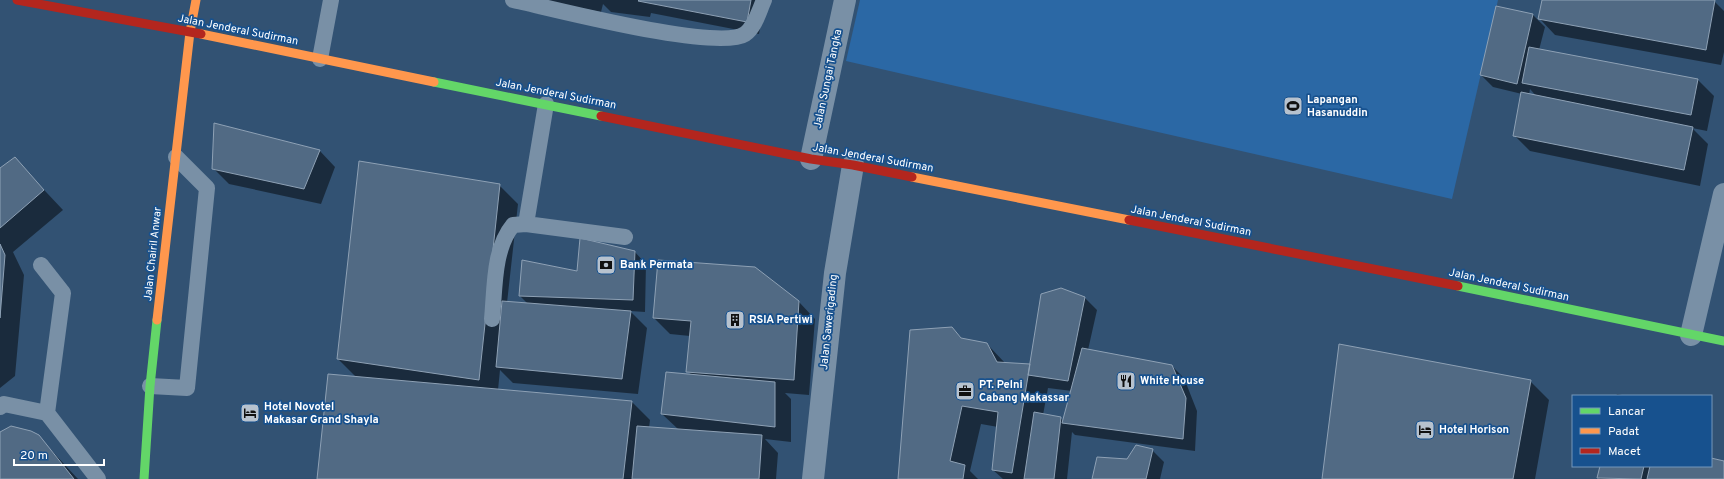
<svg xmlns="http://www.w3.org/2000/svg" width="1724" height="479" font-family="Overpass,sans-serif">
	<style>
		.green { fill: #2b68a5 }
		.shadow { fill: #0007; fill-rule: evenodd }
		.building { fill: #516a84; stroke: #8ea1b5 }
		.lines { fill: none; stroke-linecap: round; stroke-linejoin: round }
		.lane { stroke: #7990a6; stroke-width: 16 }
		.street { stroke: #7990a6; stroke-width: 22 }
		.fast { stroke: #63d668; stroke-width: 9 }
		.slow { stroke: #ff974d; stroke-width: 9 }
		.jam { stroke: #b3261e; stroke-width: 9 }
		.labels { text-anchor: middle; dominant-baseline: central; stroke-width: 3.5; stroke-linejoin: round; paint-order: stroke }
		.street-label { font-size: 11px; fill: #fff; stroke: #17518e }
		.poi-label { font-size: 11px; font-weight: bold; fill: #fff; stroke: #17518e; text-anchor: start }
	</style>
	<rect width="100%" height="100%" fill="#325273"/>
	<path class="green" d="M 860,0 L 1498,0 L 1452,199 L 846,61 Z"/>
	<path class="shadow" d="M 546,0 L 765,0 L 759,34 L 651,13 L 650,17 L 611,12 L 603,4 L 601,12 L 548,2 Z
		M 1543,0 L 1714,1 L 1724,11 L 1724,52 L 1721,65 L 1555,35 L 1539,18 Z
		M 1497,7 L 1533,15 L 1545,27 L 1539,50 L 1698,80 L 1714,96 L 1707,131 L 1692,128 L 1708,144 L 1700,186 L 1530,151 L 1514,135 L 1522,94 L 1493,87 L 1481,75 ZM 1530,89 L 1537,97 L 1529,95 Z
		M 319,150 L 335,167 L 321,204 L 229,184 L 213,168 Z
		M 15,159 L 63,210 L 13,252 L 24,275 L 15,376 L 0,388 L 0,170 Z
		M 499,185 L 518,204 L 507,303 L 528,304 L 520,296 L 634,251 L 646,264 L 645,312 L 630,311 L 647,328 L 638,394 L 513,383 L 500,370 L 498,390 L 631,401 L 650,420 L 649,428 L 679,430 L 662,414 L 692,375 L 687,371 L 690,336 L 670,334 L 654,318 L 799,302 L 815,319 L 809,395 L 785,393 L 791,399 L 791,442 L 765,439 L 778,453 L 776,479 L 318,479 L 357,378 L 338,359 Z
		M 1085,298 L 1097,310 L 1088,350 L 1172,366 L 1184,378 L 1197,411 L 1195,451 L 1075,435 L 1072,432 L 1067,479 L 1003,479 L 993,470 L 998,427 L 981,424 L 970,471 L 978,479 L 899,479 L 952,328 L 963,340 L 987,344 L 1006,364 L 1029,365 ZM 1048,388 L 1072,391 L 1064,421 L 1060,418 L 1043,415 Z
		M 1530,381 L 1549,400 L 1535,479 L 1323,479 Z
		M 1617,394 L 1627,396 L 1616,396 Z
		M 0,433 L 38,436 L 78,479 L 0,479 Z
		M 1152,450 L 1164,462 L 1160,479 L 1093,479 L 1127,460 Z
		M 1711,459 L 1724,462 L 1724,479 L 1600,479 L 1598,477 L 1601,466 L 1711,466 Z"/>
	<path class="building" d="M 639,0 L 751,0 L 747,22 L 638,1 Z
		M 1542,0 L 1715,0 L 1706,50 L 1538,19 Z
		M 1496,6 L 1533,14 L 1517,84 L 1480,75 Z
		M 1529,47 L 1698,79 L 1691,115 L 1522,83 Z
		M 1521,92 L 1693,127 L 1684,170 L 1513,136 Z
		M 214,123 L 320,150 L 304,189 L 212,169 Z
		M 15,157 L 44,190 L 0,228 L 0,168 Z
		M 359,161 L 500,184 L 479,380 L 337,359 Z
		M 580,238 L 635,251 L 633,300 L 519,296 L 522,260 L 577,271 Z
		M 0,244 L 5,255 L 0,318 Z
		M 658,260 L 755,267 L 799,301 L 794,380 L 686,372 L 691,321 L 653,318 Z
		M 1061,288 L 1085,297 L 1068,381 L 1028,375 L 1041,294 Z
		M 502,301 L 631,311 L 622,379 L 496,367 Z
		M 952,327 L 961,338 L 987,343 L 997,362 L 1030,364 L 1012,473 L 992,470 L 998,412 L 962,406 L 950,461 L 965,465 L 963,479 L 898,479 L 910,330 Z
		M 1339,344 L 1531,380 L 1513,479 L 1322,479 Z
		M 1082,348 L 1172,365 L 1186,398 L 1183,439 L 1062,423 Z
		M 666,372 L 775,382 L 775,427 L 661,414 Z
		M 328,374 L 632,401 L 623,479 L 317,479 Z
		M 1034,412 L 1061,417 L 1054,479 L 1024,479 Z
		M 11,426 L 31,431 L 39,435 L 74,479 L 0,479 L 0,432 Z
		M 637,426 L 762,435 L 759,479 L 632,479 Z
		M 1136,445 L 1153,449 L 1146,479 L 1092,479 L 1097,457 L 1127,459 Z
		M 1711,458 L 1724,461 L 1724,479 L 1647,479 L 1650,466 L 1711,466 Z
		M 1600,466 L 1644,466 L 1641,479 L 1597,478 Z"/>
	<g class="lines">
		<path class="lane" d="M 513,0 C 551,8 718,52 745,34 C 755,27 759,11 764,0
			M 320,59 L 331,0
			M 546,104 L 526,224 L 625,237
			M 41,265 L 63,293 L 47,413 L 98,479
			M 492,319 C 495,289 493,249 513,225 L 526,224
			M 150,386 L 187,388 L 207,188 L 176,157
			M 0,407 L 4,404 L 47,413"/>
		<path class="street" d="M 811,159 L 845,0
			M 1691,335 L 1724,194
			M 813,479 L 835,273 L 853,165"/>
		<path class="fast" d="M 434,82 L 601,116
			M 1458,286 L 1724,341
			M 144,479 L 150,386 L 157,320"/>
		<path class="slow" d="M 201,34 L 434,82
			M 912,177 L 1129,220
			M 157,320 L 190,32 L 196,0"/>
		<path class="jam" d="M 17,0 L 201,34
			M 601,116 L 811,159 L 853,165 L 912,177
			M 1129,220 L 1458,286"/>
	</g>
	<defs>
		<g id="stadium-square" transform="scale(1)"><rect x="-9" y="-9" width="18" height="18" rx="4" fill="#b7c2ce" stroke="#17518e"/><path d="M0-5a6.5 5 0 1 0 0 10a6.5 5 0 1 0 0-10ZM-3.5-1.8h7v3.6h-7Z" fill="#111"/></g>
		<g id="bank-square" transform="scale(1)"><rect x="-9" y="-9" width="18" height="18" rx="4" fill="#b7c2ce" stroke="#17518e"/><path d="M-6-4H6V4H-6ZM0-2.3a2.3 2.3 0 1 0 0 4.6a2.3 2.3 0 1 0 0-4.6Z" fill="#111"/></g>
		<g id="building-square" transform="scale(1)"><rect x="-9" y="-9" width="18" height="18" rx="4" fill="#b7c2ce" stroke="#17518e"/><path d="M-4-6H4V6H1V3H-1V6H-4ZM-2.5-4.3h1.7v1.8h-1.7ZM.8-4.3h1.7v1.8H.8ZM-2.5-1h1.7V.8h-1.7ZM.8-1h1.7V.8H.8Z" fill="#111"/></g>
		<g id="restaurant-square" transform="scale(1)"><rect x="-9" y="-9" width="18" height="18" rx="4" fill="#b7c2ce" stroke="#17518e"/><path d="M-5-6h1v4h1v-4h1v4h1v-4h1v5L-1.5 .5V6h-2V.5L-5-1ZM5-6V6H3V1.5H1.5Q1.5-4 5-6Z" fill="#111"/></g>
		<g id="office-square" transform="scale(1)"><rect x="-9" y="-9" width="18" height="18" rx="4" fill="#b7c2ce" stroke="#17518e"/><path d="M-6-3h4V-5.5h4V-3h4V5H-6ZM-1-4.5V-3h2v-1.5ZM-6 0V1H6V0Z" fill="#111"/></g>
		<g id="hotel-square" transform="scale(1)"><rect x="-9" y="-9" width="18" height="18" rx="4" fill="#b7c2ce" stroke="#17518e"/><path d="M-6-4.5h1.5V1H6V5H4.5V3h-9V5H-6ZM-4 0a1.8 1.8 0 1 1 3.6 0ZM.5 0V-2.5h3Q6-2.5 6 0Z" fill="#111"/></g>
	</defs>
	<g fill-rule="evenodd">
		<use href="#stadium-square" x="1293" y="106"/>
		<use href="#bank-square" x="606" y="265"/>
		<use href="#building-square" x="735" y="320"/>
		<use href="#restaurant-square" x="1126" y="381"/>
		<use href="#office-square" x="965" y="391"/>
		<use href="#hotel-square" x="250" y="413"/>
		<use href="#hotel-square" x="1425" y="430"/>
	</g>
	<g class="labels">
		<g class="street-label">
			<text transform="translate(238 30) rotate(11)">Jalan Jenderal Sudirman</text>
			<text transform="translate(828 79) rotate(-78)">Jalan Sungai Tangka</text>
			<text transform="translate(556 94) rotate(11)">Jalan Jenderal Sudirman</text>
			<text transform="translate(873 158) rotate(10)">Jalan Jenderal Sudirman</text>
			<text transform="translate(1191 221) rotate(11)">Jalan Jenderal Sudirman</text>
			<text transform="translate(153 254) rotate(-84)">Jalan Chairil Anwar</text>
			<text transform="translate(1509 285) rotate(12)">Jalan Jenderal Sudirman</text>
			<text transform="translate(829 322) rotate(-84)">Jalan Sawerigading</text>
		</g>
		<g class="poi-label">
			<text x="1307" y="100">Lapangan<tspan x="1307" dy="13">Hasanuddin</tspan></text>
			<text x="620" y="265">Bank Permata</text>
			<text x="749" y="320">RSIA Pertiwi</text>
			<text x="1140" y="381">White House</text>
			<text x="979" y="385">PT. Pelni<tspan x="979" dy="13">Cabang Makassar</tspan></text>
			<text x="264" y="407">Hotel Novotel<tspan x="264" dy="13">Makasar Grand Shayla</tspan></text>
			<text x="1439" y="430">Hotel Horison</text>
		</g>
	</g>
	<rect x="1572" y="395" width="140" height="72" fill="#17518e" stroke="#7497bb"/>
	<rect x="1580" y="408" width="20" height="6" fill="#63d668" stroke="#7497bb"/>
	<text x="1608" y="415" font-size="12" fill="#ffffff">Lancar</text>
	<rect x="1580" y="428" width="20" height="6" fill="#ff974d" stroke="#7497bb"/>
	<text x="1608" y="435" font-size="12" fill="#ffffff">Padat</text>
	<rect x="1580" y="448" width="20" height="6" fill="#b3261e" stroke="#7497bb"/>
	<text x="1608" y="455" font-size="12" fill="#ffffff">Macet</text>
	<path d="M14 459v6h90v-6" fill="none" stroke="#ffffff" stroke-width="2"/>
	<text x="20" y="459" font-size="12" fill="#ffffff" stroke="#17518e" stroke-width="3" paint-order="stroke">20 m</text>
</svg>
